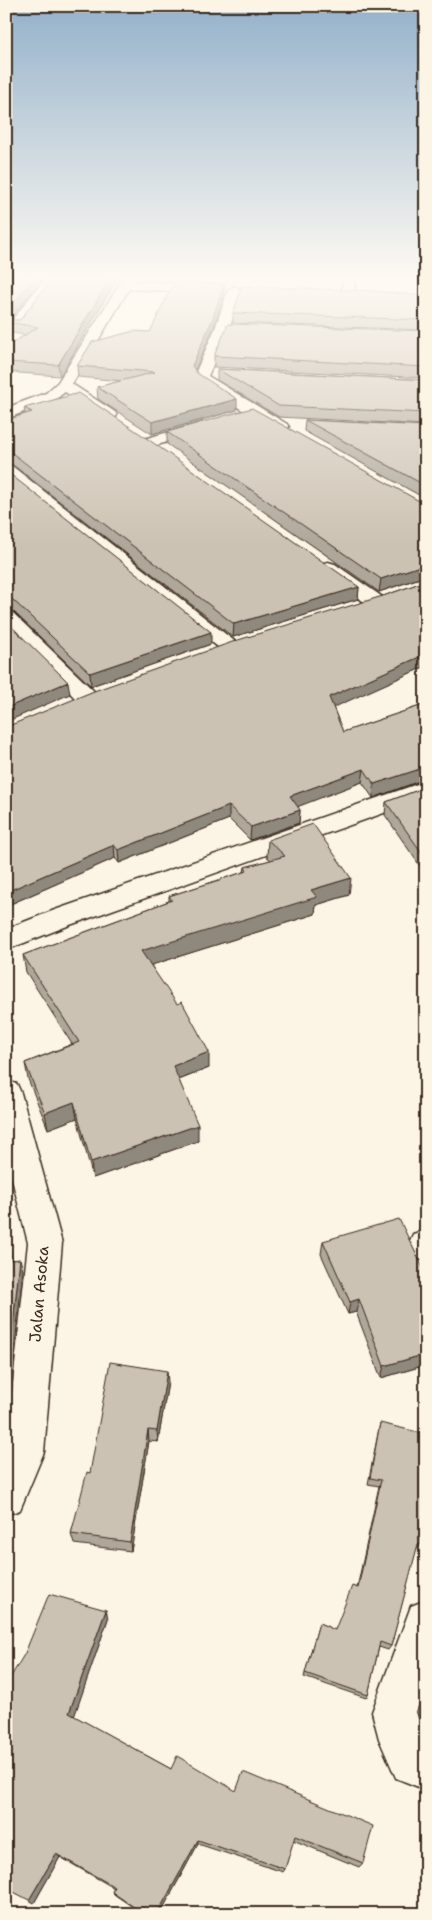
<svg xmlns="http://www.w3.org/2000/svg" width="432" height="1920" font-family="'Shantell Sans',sans-serif">
	<style>
		.lines { fill: none; stroke-linecap: round; stroke-linejoin: round }
		.minor-casing { stroke: #3b2a1e; stroke-width: 3 }
		.minor { fill: #fcf5e5; fill-rule: evenodd }
		.wall { fill: #afa79a; stroke: #3b2a1e }
		.shaded-wall { fill: #8f887d; stroke: #3b2a1e }
		.building { fill: #ccc2b3; stroke: #3b2a1e }
		.labels { text-anchor: middle; dominant-baseline: central; stroke-width: 4; stroke-linejoin: round; paint-order: stroke }
		.near-street-label { font-size: 16px; fill: #3b2a1e; stroke: #fcf5e5 }
	</style>
	<rect width="100%" height="100%" fill="#fcf5e5"/>
	<filter id="ink" filterUnits="userSpaceOnUse"><feTurbulence type="fractalNoise" baseFrequency=".02" numOctaves="2"/><feDisplacementMap in="SourceGraphic" scale="10" xChannelSelector="R" yChannelSelector="G"/><feConvolveMatrix kernelMatrix="1 2 1 2 8 2 1 2 1" color-interpolation-filters="sRGB"/></filter>
	<g filter="url(#ink)">
		<g class="lines">
			<g class="minor-casing">
				<path id="minor" d="M 47,276 L 60,276 L 20,329 L 10,329 L 8,326 L 10,323 Z
					M 121,276 L 134,276 L 133,281 L 209,285 L 216,289 L 209,293 L 129,289 L 72,384 L 115,412 L 117,415 L 115,418 L 103,418 L 65,392 L 56,399 L 6,419 L 6,408 L 46,393 L 58,382 L 119,285 Z
					M 344,276 L 356,276 L 353,297 L 343,297 L 341,294 Z
					M 235,286 L 242,290 L 229,329 L 208,376 L 287,424 L 289,427 L 287,430 L 275,430 L 198,383 L 194,376 L 215,329 L 228,290 Z
					M 204,422 L 210,424 L 212,427 L 210,430 L 150,447 L 144,445 L 142,442 L 144,439 Z
					M 6,465 L 12,466 L 237,643 L 240,647 L 237,651 L 230,653 L 223,651 L 6,479 Z
					M 328,562 L 335,564 L 384,598 L 387,602 L 384,606 L 377,608 L 370,606 L 321,572 L 318,568 L 321,564 Z
					M 6,611 L 13,613 L 95,692 L 98,697 L 95,702 L 87,704 L 79,702 L 6,629 Z
					M 426,781 L 426,798 L 70,925 L 6,950 L 6,929 L 52,911 Z
					M 6,1081 L 17,1084 L 21,1093 L 62,1243 L 44,1452 L 20,1510 L 6,1515 L 6,1449 L 28,1243 L 6,1155 Z
					M 425,1230 L 426,1230 L 426,1261 L 414,1257 L 408,1245 L 413,1234 Z
					M 426,1600 L 426,1683 L 416,1712 L 426,1742 L 426,1790 L 396,1778 L 379,1739 L 372,1712 L 411,1606 Z"/>
			</g>
			<use href="#minor" class="minor"/>
		</g>
		<path class="wall" d="M 6,276 L 44,276 L 10,320 L 20,320 L 54,276 L 119,276 L 60,376 L 6,372 L 6,347 L 25,335 L 6,332 L 6,286 L 13,282 L 6,281 Z
			M 224,284 L 224,295 L 213,328 L 195,370 L 197,373 L 237,410 L 152,434 L 98,399 L 97,387 L 122,381 L 78,377 L 77,366 L 150,332 Z
			M 426,296 L 426,330 L 233,323 L 233,313 Z
			M 426,331 L 426,378 L 214,367 L 214,356 Z
			M 217,369 L 426,380 L 426,425 L 279,417 L 217,380 Z
			M 24,408 L 359,587 L 358,599 L 233,637 L 13,465 L 6,464 L 6,420 L 25,414 Z
			M 305,420 L 426,426 L 426,499 L 304,431 Z
			M 167,432 L 421,502 L 426,502 L 426,576 L 379,592 L 167,444 Z
			M 6,471 L 211,644 L 91,686 L 14,612 L 6,610 Z
			M 426,581 L 426,666 L 333,707 L 343,732 L 426,704 L 426,779 L 373,798 L 362,782 L 297,806 L 300,810 L 299,823 L 250,840 L 229,819 L 119,863 L 115,858 L 6,906 L 386,595 Z
			M 426,787 L 426,873 L 420,866 L 385,815 L 386,802 Z
			M 268,840 L 349,895 L 316,905 L 315,914 L 151,965 L 209,1068 L 179,1080 L 198,1141 L 93,1178 L 77,1118 L 48,1129 L 28,1079 L 25,1063 L 72,1044 L 26,972 L 23,955 L 169,901 L 169,896 L 244,872 L 245,867 L 271,860 L 267,857 Z
			M 323,1241 L 426,1274 L 426,1281 L 424,1286 L 426,1290 L 426,1365 L 381,1378 L 356,1312 L 348,1314 L 321,1254 Z
			M 168,1382 L 158,1442 L 149,1441 L 131,1551 L 74,1544 L 71,1534 L 90,1473 Z
			M 380,1423 L 420,1545 L 417,1550 L 416,1550 L 391,1646 L 388,1650 L 379,1647 L 368,1695 L 366,1698 L 304,1677 L 319,1623 L 335,1630 L 357,1588 L 379,1486 L 368,1484 Z
			M 106,1610 L 108,1619 L 74,1716 L 171,1769 L 363,1863 L 359,1867 L 293,1840 L 285,1869 L 283,1872 L 198,1844 L 160,1914 L 143,1914 L 115,1895 L 112,1892 L 114,1888 L 60,1857 L 34,1903 L 6,1685 Z"/>
		<path class="shaded-wall" d="M 35,276 L 44,276 L 8,322 L 6,322 L 6,314 L 7,312 Z
			M 112,276 L 119,276 L 60,376 L 58,365 Z
			M 224,284 L 224,295 L 213,328 L 192,377 L 192,366 Z
			M 237,399 L 237,410 L 152,434 L 152,422 Z
			M 426,564 L 425,576 L 379,592 L 381,579 Z
			M 359,587 L 358,599 L 233,637 L 234,624 Z
			M 211,632 L 211,644 L 91,686 L 90,673 Z
			M 426,654 L 426,666 L 328,710 L 329,697 Z
			M 68,682 L 70,694 L 6,722 L 6,708 Z
			M 426,767 L 425,779 L 373,798 L 374,784 Z
			M 364,769 L 362,782 L 289,810 L 290,796 Z
			M 229,806 L 229,819 L 119,863 L 118,850 Z
			M 300,810 L 299,823 L 250,840 L 251,827 Z
			M 114,845 L 115,858 L 6,906 L 6,892 Z
			M 351,878 L 349,895 L 316,905 L 315,914 L 142,968 L 141,951 L 311,890 Z
			M 209,1052 L 209,1068 L 173,1082 L 173,1066 Z
			M 74,1102 L 77,1118 L 48,1129 L 45,1113 Z
			M 198,1125 L 198,1141 L 93,1178 L 91,1162 Z
			M 6,1223 L 14,1271 L 11,1260 L 6,1230 Z
			M 20,1259 L 23,1270 L 6,1429 L 6,1386 Z
			M 426,1277 L 426,1281 L 423,1289 L 421,1278 Z
			M 359,1299 L 356,1312 L 348,1314 L 350,1302 Z
			M 426,1354 L 426,1365 L 381,1378 L 384,1366 Z
			M 167,1371 L 168,1382 L 158,1442 L 157,1431 Z
			M 148,1430 L 149,1441 L 131,1551 L 130,1542 Z
			M 106,1610 L 108,1619 L 73,1720 L 69,1713 Z
			M 198,1840 L 198,1844 L 160,1914 L 157,1914 Z
			M 56,1854 L 60,1857 L 34,1903 L 29,1900 Z"/>
		<path class="building" d="M 22,276 L 35,276 L 7,312 L 6,314 L 6,286 Z
			M 54,276 L 112,276 L 58,365 L 6,362 L 6,347 L 38,327 L 6,322 L 6,318 L 7,320 L 20,320 Z
			M 174,282 L 224,284 L 213,318 L 192,366 L 197,373 L 237,399 L 152,422 L 97,387 L 155,372 L 77,366 L 92,342 L 134,331 L 150,332 Z
			M 242,286 L 374,291 L 426,296 L 426,320 L 233,313 Z
			M 228,324 L 426,331 L 426,367 L 214,356 Z
			M 217,369 L 426,380 L 426,413 L 279,406 Z
			M 79,393 L 142,435 L 359,587 L 234,624 L 12,453 L 6,452 L 6,420 L 32,412 L 24,408 Z
			M 252,408 L 421,502 L 426,502 L 426,564 L 381,579 L 167,432 Z
			M 305,420 L 426,426 L 426,486 Z
			M 6,471 L 211,632 L 90,673 L 12,599 L 6,598 Z
			M 426,581 L 426,654 L 329,697 L 343,732 L 426,704 L 426,767 L 374,784 L 364,769 L 290,796 L 300,810 L 251,827 L 229,806 L 118,850 L 114,845 L 6,892 L 6,727 L 94,691 L 238,640 L 386,595 Z
			M 6,621 L 68,682 L 6,708 Z
			M 426,787 L 426,857 L 422,853 L 386,802 Z
			M 313,824 L 351,878 L 311,890 L 317,897 L 141,951 L 177,1004 L 182,1002 L 209,1052 L 173,1066 L 198,1125 L 91,1162 L 74,1102 L 45,1113 L 25,1063 L 79,1042 L 23,955 L 172,900 L 169,896 L 247,871 L 245,867 L 285,856 L 268,840 Z
			M 399,1219 L 426,1274 L 426,1277 L 421,1278 L 426,1290 L 426,1354 L 384,1366 L 359,1299 L 350,1302 L 323,1241 Z
			M 6,1230 L 11,1260 L 20,1259 L 6,1386 Z
			M 110,1362 L 167,1371 L 157,1431 L 148,1430 L 130,1542 L 71,1534 L 87,1472 L 90,1473 Z
			M 380,1423 L 426,1434 L 426,1491 L 420,1545 L 418,1544 L 391,1646 L 380,1642 L 368,1695 L 305,1673 L 319,1623 L 335,1630 L 352,1586 L 358,1588 L 381,1480 L 370,1478 Z
			M 49,1594 L 106,1610 L 69,1713 L 171,1769 L 177,1756 L 236,1791 L 243,1772 L 373,1826 L 363,1863 L 295,1836 L 285,1869 L 198,1840 L 157,1914 L 144,1914 L 112,1892 L 115,1887 L 56,1854 L 29,1900 L 6,1888 L 6,1685 L 25,1653 Z"/>
	</g>
	<linearGradient id="sky" x2="0" y2="1"><stop stop-color="#94b1ca"/><stop offset="0.51" stop-color="#fefaf3"/><stop offset="1" stop-color="#fefaf3" stop-opacity="0"/></linearGradient>
	<rect width="432" height="545" fill="url(#sky)"/>
	<g class="labels">
		<g class="near-street-label">
			<text transform="translate(39 1294) rotate(-85)">Jalan Asoka</text>
		</g>
	</g>
	<rect width="432" height="1920" fill="none" stroke="#fcf5e5" stroke-width="25"/>
	<rect x="12" y="12" width="407" height="1895" fill="none" stroke="#3b2a1e" stroke-width="2" filter="url(#ink)"/>
</svg>
